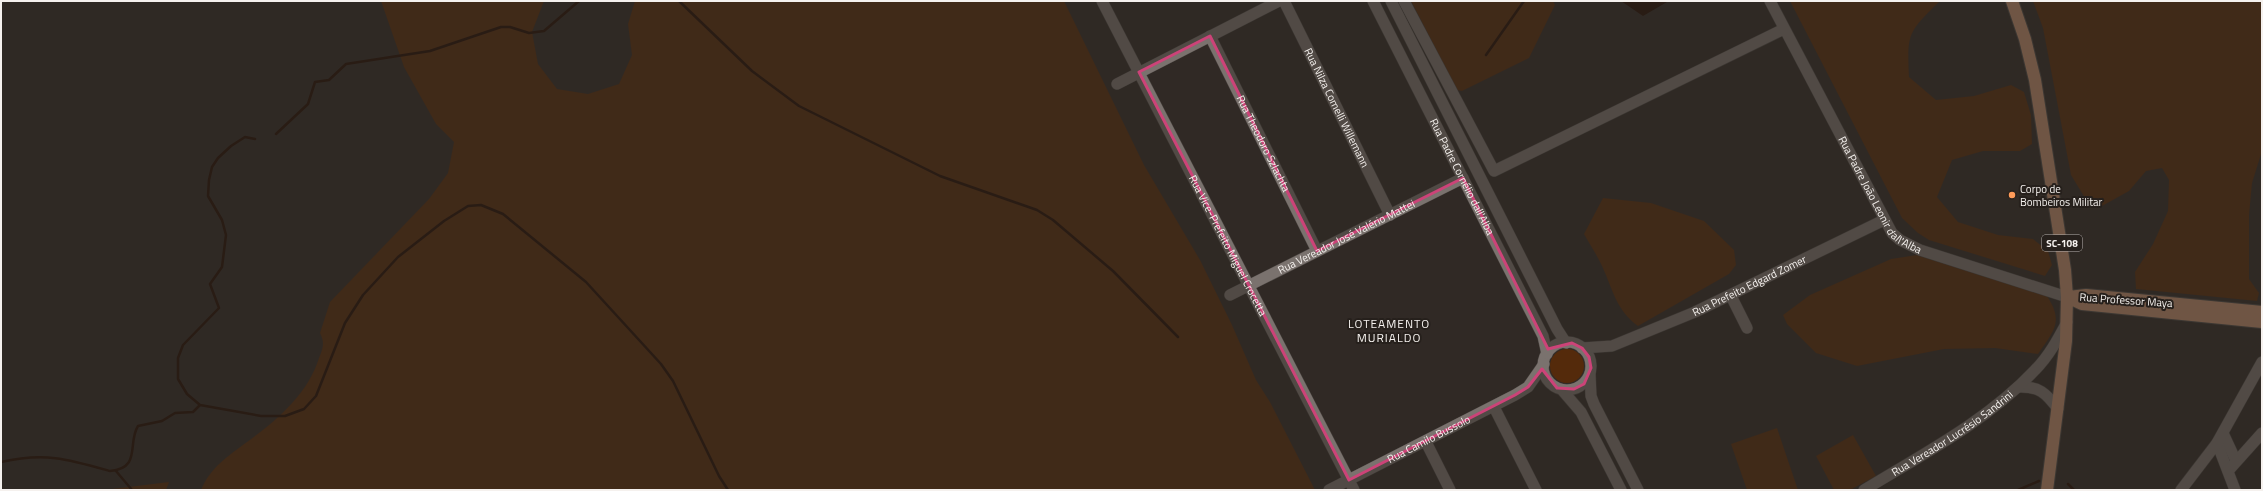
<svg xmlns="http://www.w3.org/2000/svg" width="2263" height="491" font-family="'Titillium Web',sans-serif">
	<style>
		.green { fill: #542a0b }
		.water { fill: #230c00 }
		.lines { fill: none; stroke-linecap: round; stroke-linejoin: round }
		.stream { stroke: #230c00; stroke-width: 2.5 }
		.minor-casing { stroke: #4d4844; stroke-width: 12 }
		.major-casing { stroke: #4d4844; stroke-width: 14 }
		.minor { stroke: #7a726e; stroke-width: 11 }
		.major { stroke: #bd8b6b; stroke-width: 12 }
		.marked { fill: none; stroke: #cc4378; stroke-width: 3; stroke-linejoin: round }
		.poi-dot { fill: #fe9b59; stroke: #26201c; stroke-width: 1.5 }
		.labels { text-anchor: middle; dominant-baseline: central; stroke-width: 4; stroke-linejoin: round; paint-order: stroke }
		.shield { fill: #26201c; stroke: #b7b2af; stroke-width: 1 }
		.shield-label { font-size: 10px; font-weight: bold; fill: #f5f1ee }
		.street-label { font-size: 11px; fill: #f5f1ee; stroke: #26201c }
		.poi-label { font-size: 11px; fill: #f5f1ee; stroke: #26201c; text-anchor: start }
		.neighbourhood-label { font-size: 12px; letter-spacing: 1px; fill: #f5f1ee; stroke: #26201c }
	</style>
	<rect width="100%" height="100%" fill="#302925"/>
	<path class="green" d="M 381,1 L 544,1 L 532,32 L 538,64 L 557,89 L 588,94 L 619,84 L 632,55 L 628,24 L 635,1 L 1064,1 L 1144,165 L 1200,260 L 1232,325 L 1256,380 L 1270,402 L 1315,490 L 201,490 C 210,468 228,456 247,442 C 276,421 308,394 319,358 C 323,348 325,343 320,333 L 330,302 L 429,199 L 448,173 L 454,142 L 436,124 L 404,67 Z
		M 1411,1 L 1553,1 L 1555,5 L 1529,58 L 1462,91 L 1457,90 Z
		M 1790,1 L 1940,1 C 1908,32 1907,33 1909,77 L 1936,100 L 1974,96 L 2011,85 L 2024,92 L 2031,115 L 2032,144 L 2020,151 L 1983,151 L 1952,160 L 1937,197 L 1958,222 L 1998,235 L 2033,239 L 2048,251 L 2052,265 L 2045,276 L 1929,240 L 1918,233 L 1902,218 Z
		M 2033,1 L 2262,1 L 2262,151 L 2252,183 L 2249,215 L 2249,279 L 2259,293 L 2257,301 L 2136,289 L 2135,272 L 2153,244 L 2168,211 L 2169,180 L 2162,168 L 2146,171 L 2129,191 L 2102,206 L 2088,203 L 2071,175 L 2043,28 Z
		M 1603,198 L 1651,203 L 1704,221 L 1734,250 L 1736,265 L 1729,274 L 1638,326 C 1616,310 1613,290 1602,266 C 1597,255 1590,245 1584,234 Z
		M 1917,255 L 2047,296 C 2064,322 2054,331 2038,354 L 1995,348 L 1944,349 L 1857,366 L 1816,353 L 1787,324 L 1783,315 L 1810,295 L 1891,259 Z
		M1550 366a17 17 0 1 1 34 0a17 17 0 1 1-34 0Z
		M 1777,428 L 1798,490 L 1747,490 L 1731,444 Z
		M 1853,435 L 1876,476 L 1850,490 L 1834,490 L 1816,456 Z
		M 169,482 L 166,490 L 104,490 Z"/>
	<path class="water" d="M 1621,1 L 1667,1 L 1667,2 L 1643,16 Z"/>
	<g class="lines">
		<path class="stream" d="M 679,1 L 752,71 L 799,106 L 940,176 L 1037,210 L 1053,220 L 1113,271 L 1178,337
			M 1486,55 L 1524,1
			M 276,134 L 308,104 L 315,82 L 329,80 L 346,64 L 430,51 L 501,27 L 510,27 L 529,33 L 544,31 L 579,1
			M 255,139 L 245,137 L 231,146 L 218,158 L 212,167 L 209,180 L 208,196 L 222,220 L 226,235 L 222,267 L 210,284 L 219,308 L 183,345 L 178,358 L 178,379 L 187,394 L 200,405 L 261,416 L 285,416 L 304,409 L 316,396 L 345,323 L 363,295 L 398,257 L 444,221 L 468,206 L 481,205 L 503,214 L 586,282 L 661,364 L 673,381 L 719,476 L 728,490
			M 1,462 C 45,452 68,459 110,471 C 142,468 127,443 138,426 L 162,421 L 175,413 L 193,412 L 200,405
			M 116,471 L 132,490
			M 2068,484 L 2074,490
			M 2018,490 L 2039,481"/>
		<g class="minor-casing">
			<g id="minor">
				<path id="s1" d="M 1102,1 L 1354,490"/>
				<path id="s2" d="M 1284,1 L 1390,215"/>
				<path id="s3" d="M 1373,1 L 1543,336 L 1547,354"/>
				<path d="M 1391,1 L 1557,329 L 1566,343"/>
				<path d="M 1404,1 L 1494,171 L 1784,29"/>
				<path id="s4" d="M 1770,1 L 1892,233 L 1900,240 L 1920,250 L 2067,297"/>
				<path id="s5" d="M 1210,36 L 1317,251"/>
				<path d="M 1117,84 L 1279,1"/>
				<path id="s6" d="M 1230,295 L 1463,178"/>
				<path d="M 1731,296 L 1747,328"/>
				<circle cx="1567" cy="366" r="24"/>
				<path id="s7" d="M 1582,348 L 1612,346 L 1695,312 L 1884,220"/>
				<path d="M 1590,374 L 1591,396 L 1594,404 L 1638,490"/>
				<path d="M 2018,387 C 2039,386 2046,393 2058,409"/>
				<path d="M 1562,390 L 1581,412 L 1621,490"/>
				<path d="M 1494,407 L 1536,490"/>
				<path d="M 2223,433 L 2236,461"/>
				<path d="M 1426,442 L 1450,490"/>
				<path d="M 2217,443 L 2235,490"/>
				<path d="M 2228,471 L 2262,433"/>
				<path id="s8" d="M 1329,490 L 1515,395 L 1528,387 L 1544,364"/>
				<path id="s9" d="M 1864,490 C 1923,454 1987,421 2035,370 C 2049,356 2058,339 2067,322"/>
				<path d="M 2181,490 L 2217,443 L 2262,362"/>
			</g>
		</g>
		<g class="major-casing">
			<path id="major" d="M 2012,1 L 2025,39 L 2035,80 L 2065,270 L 2067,297 L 2066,341 L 2047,490
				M 2067,297 L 2082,304 L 2262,322
				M 2069,297 L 2086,295 L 2262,312"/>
		</g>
		<use href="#minor" class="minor"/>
		<use href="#major" class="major"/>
	</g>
	<path d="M0 0H2263V491H0ZM 1210,36 L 1317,251 L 1463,178 L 1548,349 L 1572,343 L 1582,348 L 1589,357 L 1591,368 L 1584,384 L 1574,389 L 1557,388 L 1542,369 L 1528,387 L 1515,395 L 1349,480 L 1139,72 Z" fill="#302925" fill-opacity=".55" fill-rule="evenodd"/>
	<path class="marked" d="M 1210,36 L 1317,251 L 1463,178 L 1548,349 L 1572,343 L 1582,348 L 1589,357 L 1591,368 L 1584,384 L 1574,389 L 1557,388 L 1542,369 L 1528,387 L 1515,395 L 1349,480 L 1139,72 Z"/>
	<circle class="poi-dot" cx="2012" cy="195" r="4"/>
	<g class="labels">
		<rect class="shield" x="2042" y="235" width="40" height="16" rx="3"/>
		<g class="shield-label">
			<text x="2062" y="243">SC-108</text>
		</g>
		<g class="street-label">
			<text stroke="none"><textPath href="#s2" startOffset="119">Rua Nilza Comelli Willemann</textPath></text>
			<text stroke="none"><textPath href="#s5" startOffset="120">Rua Theodoro Szlachta</textPath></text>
			<text stroke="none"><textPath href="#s3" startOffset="197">Rua Padre Cornélio dall'Alba</textPath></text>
			<text stroke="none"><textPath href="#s4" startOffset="225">Rua Padre João Leonir dall'Alba</textPath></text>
			<text stroke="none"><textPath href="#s6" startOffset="130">Rua Vereador José Valério Mattei</textPath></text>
			<text stroke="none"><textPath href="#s1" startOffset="275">Rua Vice-Prefeito Miguel Crocetta</textPath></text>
			<text stroke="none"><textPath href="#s7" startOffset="180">Rua Prefeito Edgard Zomer</textPath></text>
			<text transform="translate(2126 300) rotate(4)">Rua Professor Maya</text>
			<text stroke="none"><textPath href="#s9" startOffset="105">Rua Vereador Lucrésio Sandrini</textPath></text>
			<text stroke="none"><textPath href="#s8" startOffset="112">Rua Camilo Bussolo</textPath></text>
		</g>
		<g class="poi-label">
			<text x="2020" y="189">Corpo de<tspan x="2020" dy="13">Bombeiros Militar</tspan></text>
		</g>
		<g class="neighbourhood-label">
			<text x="1389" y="323">LOTEAMENTO<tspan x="1389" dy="14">MURIALDO</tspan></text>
		</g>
	</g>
	<rect width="2263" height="491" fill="none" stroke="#f5f1ee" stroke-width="4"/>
</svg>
